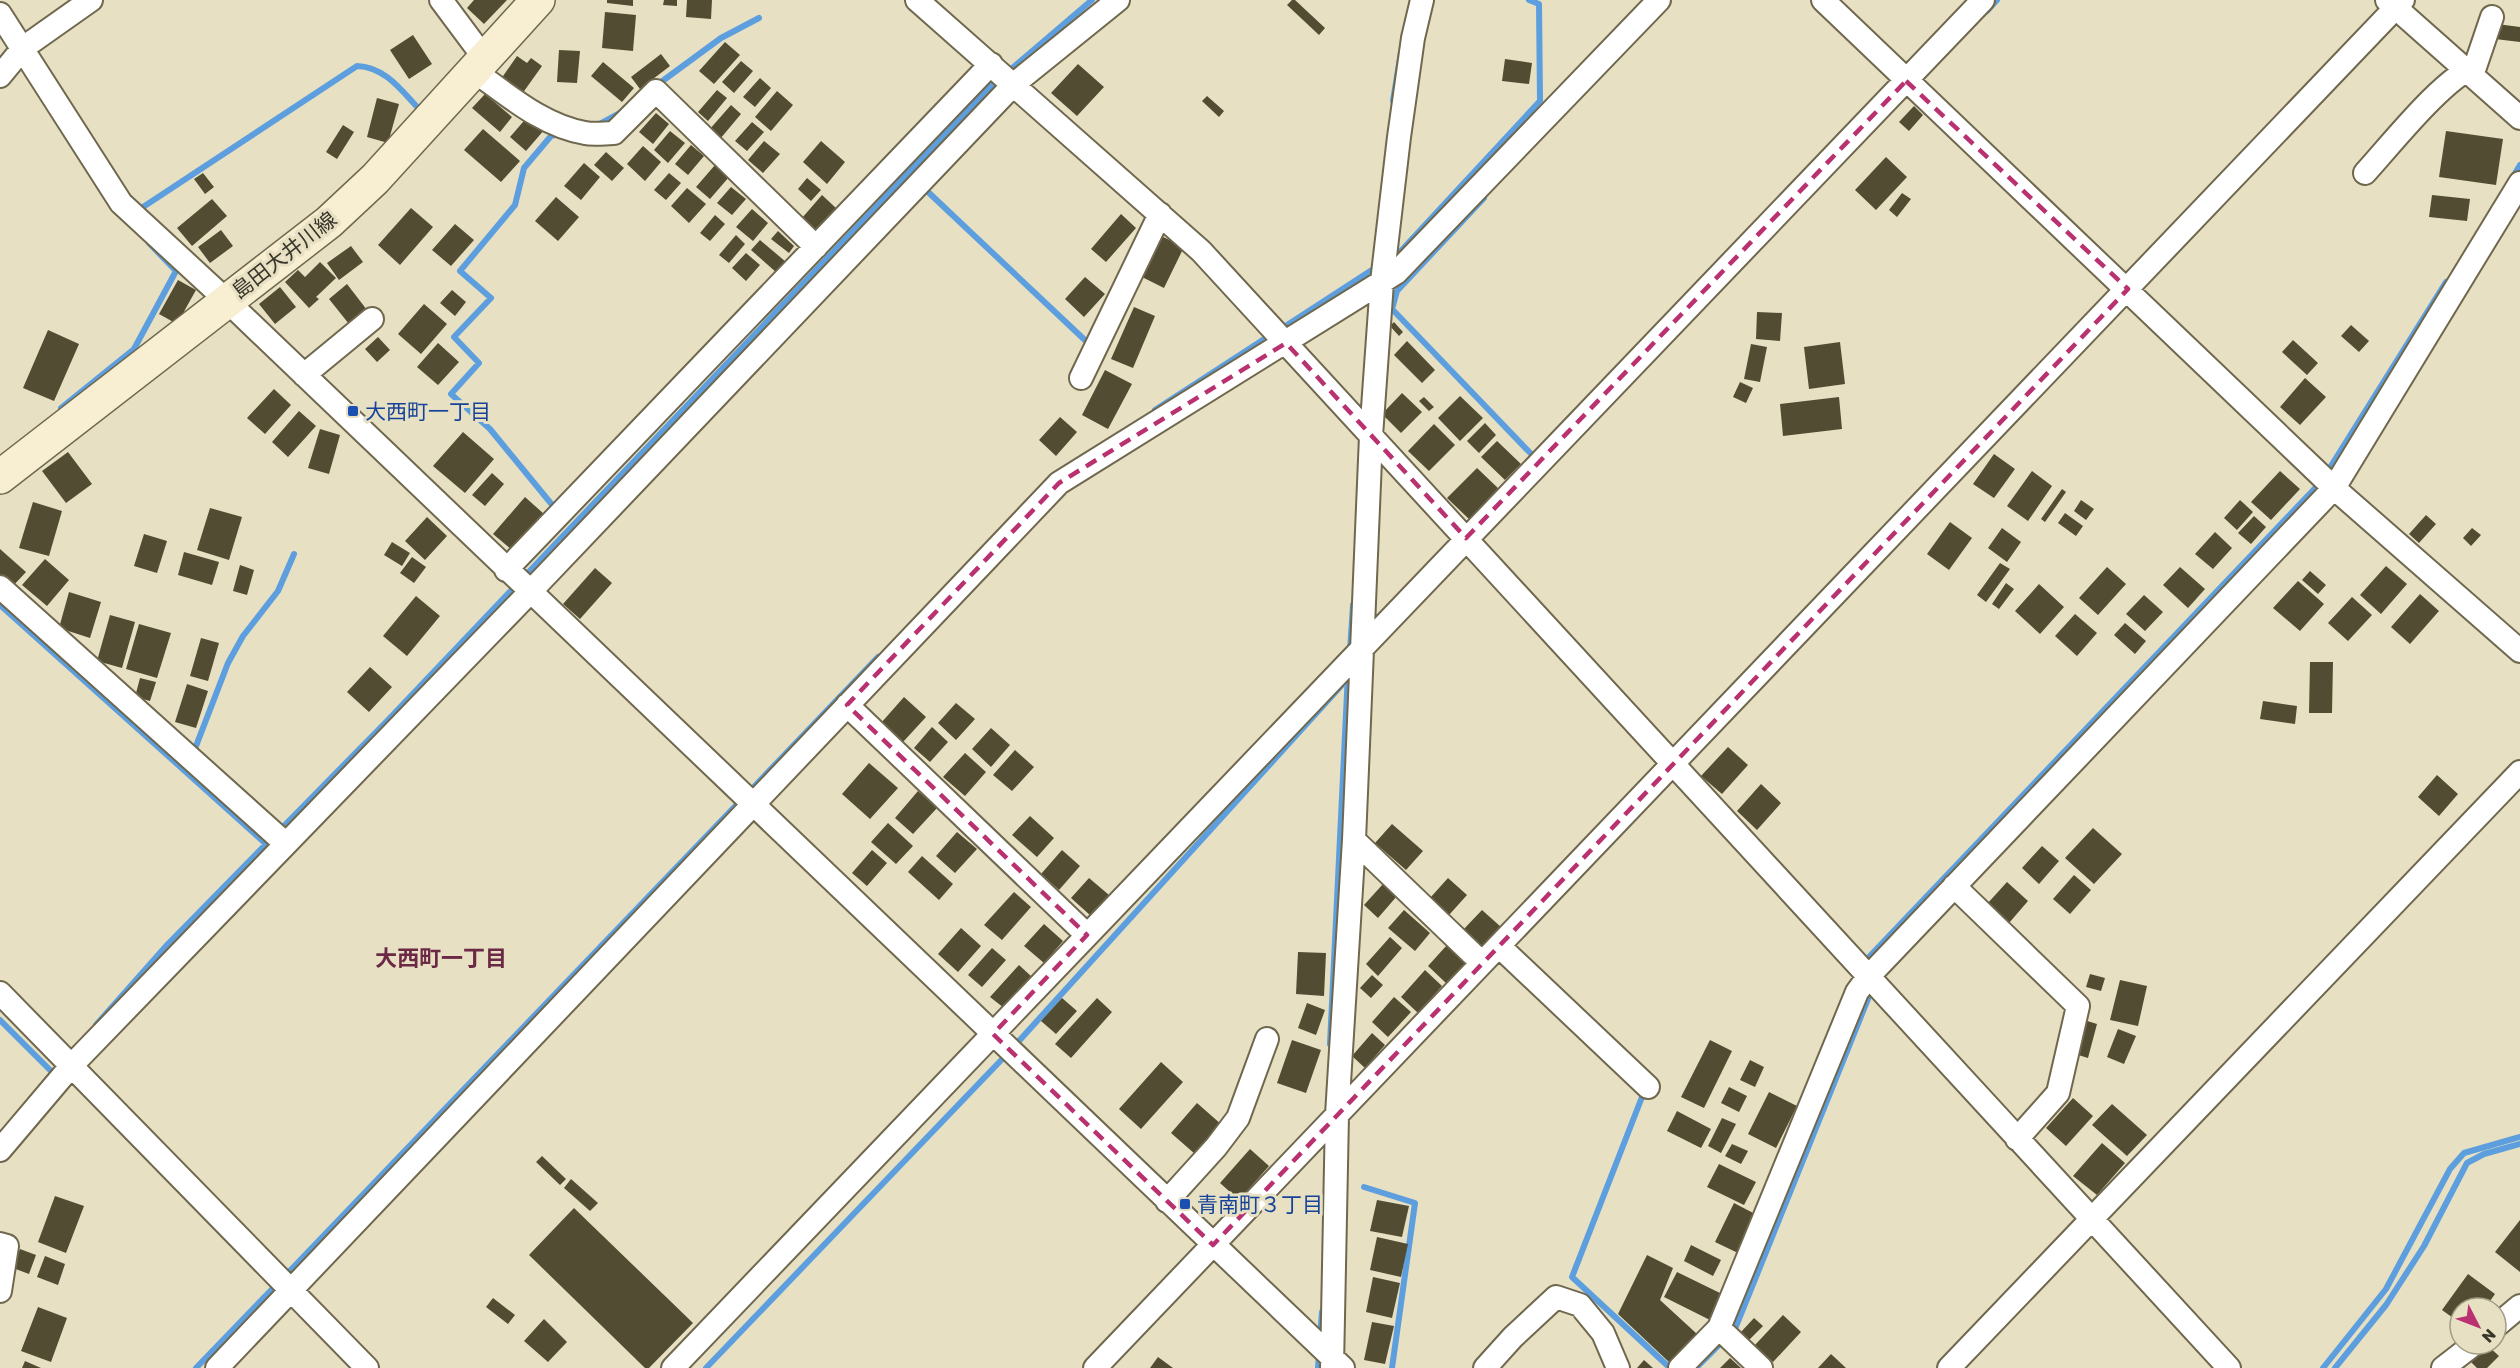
<svg xmlns="http://www.w3.org/2000/svg" width="2520" height="1368" font-family="Rubik,'Noto Sans JP',sans-serif">
	<style>
		.lines { fill: none; stroke-linecap: round; stroke-linejoin: round }
		.stream { stroke: #5d9fde; stroke-width: 6 }
		.building { fill: #524c33 }
		.street-casing { stroke: #6f684e; stroke-width: 26 }
		.secondary-casing { stroke: #6f684e; stroke-width: 36 }
		.street { stroke: #fff; stroke-width: 22 }
		.secondary { stroke: #f8eed2; stroke-width: 33 }
		.marked { fill: none; stroke: #b93170; stroke-width: 4.5; stroke-dasharray: 12 8; stroke-linejoin: round }
		.transit-dot { fill: #1a4fb4; stroke: #e7e0c3; stroke-width: 2 }
		.labels { text-anchor: middle; dominant-baseline: central; stroke-width: 6; stroke-linejoin: round; paint-order: stroke }
		.street-label { font-size: 21px; fill: #38352a; stroke: #e7e0c3 }
		.transit-label { font-size: 21px; fill: #164399; stroke: #e7e0c3; text-anchor: start }
		.neighbourhood-label { font-size: 22px; font-weight: bold; fill: #6c2945; stroke: #e7e0c3 }
	</style>
	<rect width="100%" height="100%" fill="#e7e0c3"/>
	<g class="lines">
		<path class="stream" d="M 1987,11 L 1997,0
			M 657,85 L 721,38 L 759,18
			M 1393,101 L 1401,52
			M 598,125 L 620,113
			M 2511,180 L 2520,165
			M 927,191 L 1088,343
			M 1484,198 L 1397,291 L 1392,309 L 1537,460
			M 137,211 L 357,66 C 385,67 401,90 419,109
			M 1392,257 L 1399,253 L 1540,101 L 1539,4 L 1529,0
			M 1281,329 L 1378,266
			M 61,408 L 134,349 L 176,271 L 149,243
			M 1155,410 L 1272,334
			M 2326,474 L 2446,282
			M 558,512 L 490,429 L 451,394 L 479,363 L 454,337 L 491,298 L 460,271 L 515,205 L 524,168 L 551,136 L 562,133
			M 0,605 L 186,772
			M 1350,651 L 1353,605
			M 748,793 L 878,657
			M 279,831 L 387,721 L 989,88 L 1092,0
			M 266,844 L 186,772 L 228,663 L 243,636 L 278,591 L 294,554
			M 1868,967 L 1868,958 L 2320,483
			M 0,1020 L 53,1073
			M 96,1025 L 167,945 L 272,838
			M 1330,1044 L 1348,673
			M 1642,1097 L 1572,1277 L 1670,1368
			M 1364,1187 L 1415,1203 L 1392,1368
			M 285,1276 L 741,800
			M 1731,1333 L 1735,1329 L 1868,999 L 1868,989
			M 1320,1337 L 1322,1312
			M 196,1368 L 278,1283
			M 706,1368 L 1008,1053 L 1341,686
			M 1318,1368 L 1319,1354
			M 1696,1368 L 1724,1340
			M 2323,1368 L 2386,1289 L 2450,1169 L 2464,1153 L 2520,1137
			M 2335,1368 L 2386,1305 L 2424,1246 L 2467,1163 L 2484,1154 L 2520,1144"/>
	</g>
	<path class="building" d="M 474,0 L 507,0 L 484,24 L 467,8 Z
		M 607,0 L 633,0 L 633,6 L 607,3 Z
		M 664,0 L 677,0 L 677,6 L 663,5 Z
		M 687,0 L 712,0 L 711,19 L 686,17 Z
		M 1292,0 L 1295,0 L 1325,28 L 1319,35 L 1287,5 Z
		M 605,12 L 636,15 L 633,51 L 602,48 Z
		M 2497,24 L 2520,27 L 2520,42 L 2495,39 Z
		M 413,35 L 432,64 L 409,79 L 390,50 Z
		M 725,42 L 740,55 L 714,84 L 699,71 Z
		M 559,50 L 580,51 L 577,83 L 557,82 Z
		M 661,54 L 670,66 L 640,89 L 631,77 Z
		M 517,56 L 527,63 L 531,58 L 542,66 L 522,94 L 501,79 Z
		M 1505,59 L 1532,63 L 1529,84 L 1502,81 Z
		M 741,61 L 753,71 L 734,93 L 722,82 Z
		M 603,62 L 634,88 L 622,102 L 591,76 Z
		M 1078,64 L 1104,87 L 1077,116 L 1051,93 Z
		M 760,78 L 771,88 L 755,107 L 743,97 Z
		M 717,90 L 727,98 L 708,121 L 698,112 Z
		M 777,91 L 793,105 L 771,131 L 755,117 Z
		M 485,94 L 512,117 L 500,132 L 472,108 Z
		M 1207,96 L 1224,111 L 1219,117 L 1202,101 Z
		M 377,98 L 399,104 L 388,143 L 367,137 Z
		M 731,105 L 741,114 L 720,139 L 709,130 Z
		M 1914,106 L 1923,115 L 1909,131 L 1899,122 Z
		M 656,113 L 669,124 L 653,144 L 639,132 Z
		M 529,115 L 545,129 L 526,151 L 510,137 Z
		M 752,122 L 764,132 L 747,151 L 735,141 Z
		M 343,125 L 354,132 L 337,159 L 326,152 Z
		M 483,129 L 520,161 L 501,182 L 464,150 Z
		M 670,131 L 685,143 L 668,163 L 654,150 Z
		M 2446,131 L 2503,139 L 2496,185 L 2439,177 Z
		M 764,141 L 780,154 L 763,173 L 748,160 Z
		M 821,141 L 845,162 L 827,184 L 803,162 Z
		M 691,145 L 704,156 L 688,175 L 675,164 Z
		M 643,146 L 661,162 L 645,181 L 627,164 Z
		M 606,152 L 624,168 L 612,181 L 594,165 Z
		M 1886,157 L 1907,177 L 1876,210 L 1855,190 Z
		M 584,163 L 600,177 L 581,200 L 564,186 Z
		M 715,165 L 729,177 L 710,199 L 696,187 Z
		M 203,173 L 214,187 L 205,194 L 194,179 Z
		M 669,173 L 681,183 L 666,200 L 654,190 Z
		M 807,178 L 821,190 L 811,201 L 798,189 Z
		M 731,187 L 746,199 L 732,215 L 717,203 Z
		M 687,188 L 706,204 L 689,223 L 671,206 Z
		M 1902,193 L 1911,199 L 1897,217 L 1889,210 Z
		M 822,195 L 837,209 L 817,231 L 802,218 Z
		M 2432,195 L 2470,199 L 2467,221 L 2429,217 Z
		M 556,197 L 579,217 L 558,241 L 535,221 Z
		M 212,199 L 227,216 L 192,246 L 177,228 Z
		M 411,208 L 433,227 L 400,265 L 378,245 Z
		M 752,209 L 768,223 L 753,241 L 736,227 Z
		M 1121,214 L 1136,228 L 1106,262 L 1091,249 Z
		M 715,215 L 725,224 L 710,241 L 700,233 Z
		M 455,224 L 474,240 L 451,266 L 432,250 Z
		M 221,230 L 233,246 L 210,263 L 198,247 Z
		M 778,231 L 794,246 L 789,253 L 771,239 Z
		M 736,235 L 745,244 L 729,263 L 719,255 Z
		M 1159,235 L 1184,247 L 1164,288 L 1140,276 Z
		M 760,240 L 786,262 L 777,273 L 751,250 Z
		M 351,246 L 363,262 L 339,280 L 327,263 Z
		M 746,253 L 760,265 L 746,281 L 732,268 Z
		M 320,262 L 336,278 L 316,297 L 319,299 L 309,308 L 285,282 L 298,270 L 305,277 Z
		M 1085,277 L 1105,294 L 1084,317 L 1065,299 Z
		M 178,280 L 196,290 L 177,324 L 159,314 Z
		M 347,284 L 367,310 L 349,324 L 329,299 Z
		M 280,287 L 296,307 L 275,324 L 259,304 Z
		M 452,290 L 466,302 L 455,316 L 440,303 Z
		M 424,304 L 447,324 L 421,354 L 398,334 Z
		M 1134,307 L 1155,316 L 1133,368 L 1111,359 Z
		M 1757,312 L 1782,313 L 1780,341 L 1756,339 Z
		M 1394,322 L 1403,332 L 1399,336 L 1390,326 Z
		M 2351,325 L 2369,341 L 2359,352 L 2341,336 Z
		M 48,330 L 79,344 L 54,401 L 23,388 Z
		M 378,337 L 390,350 L 377,362 L 365,349 Z
		M 2293,340 L 2318,363 L 2307,375 L 2282,352 Z
		M 1407,341 L 1435,370 L 1422,383 L 1394,355 Z
		M 1840,342 L 1845,384 L 1809,389 L 1804,347 Z
		M 438,343 L 459,362 L 438,385 L 417,367 Z
		M 1751,344 L 1767,347 L 1760,382 L 1744,379 Z
		M 1105,370 L 1132,384 L 1108,429 L 1082,415 Z
		M 2305,378 L 2326,397 L 2300,425 L 2280,407 Z
		M 1740,382 L 1753,388 L 1746,403 L 1733,397 Z
		M 274,389 L 291,405 L 265,434 L 247,418 Z
		M 1402,393 L 1422,412 L 1401,433 L 1382,414 Z
		M 1460,396 L 1483,418 L 1460,441 L 1438,418 Z
		M 1424,397 L 1434,407 L 1429,411 L 1419,401 Z
		M 1839,397 L 1842,429 L 1783,436 L 1780,404 Z
		M 299,411 L 316,426 L 288,457 L 272,442 Z
		M 1060,417 L 1077,432 L 1056,456 L 1039,440 Z
		M 1485,423 L 1496,435 L 1479,453 L 1467,441 Z
		M 1434,424 L 1455,445 L 1429,471 L 1408,451 Z
		M 320,429 L 340,435 L 329,474 L 308,468 Z
		M 463,432 L 494,459 L 465,493 L 433,466 Z
		M 1497,441 L 1521,464 L 1505,480 L 1481,457 Z
		M 68,452 L 92,484 L 66,503 L 42,471 Z
		M 1994,454 L 2015,469 L 1994,498 L 1973,484 Z
		M 1477,468 L 1500,490 L 1470,520 L 1447,498 Z
		M 2032,471 L 2052,486 L 2028,521 L 2007,506 Z
		M 2280,471 L 2300,489 L 2271,520 L 2251,502 Z
		M 492,473 L 504,484 L 485,506 L 472,495 Z
		M 2062,489 L 2066,492 L 2045,522 L 2041,519 Z
		M 525,497 L 544,514 L 512,550 L 493,534 Z
		M 2081,500 L 2094,509 L 2086,520 L 2074,511 Z
		M 2240,500 L 2253,512 L 2237,530 L 2224,518 Z
		M 33,502 L 62,511 L 49,556 L 19,548 Z
		M 210,508 L 242,517 L 229,560 L 197,550 Z
		M 2065,513 L 2083,526 L 2076,536 L 2058,523 Z
		M 2426,515 L 2436,524 L 2419,543 L 2409,534 Z
		M 2254,516 L 2266,527 L 2251,544 L 2238,533 Z
		M 427,517 L 447,536 L 425,560 L 405,541 Z
		M 1950,522 L 1972,538 L 1949,570 L 1927,554 Z
		M 2002,528 L 2021,542 L 2007,562 L 1988,548 Z
		M 2472,528 L 2481,535 L 2471,546 L 2463,538 Z
		M 2215,532 L 2232,548 L 2213,569 L 2195,554 Z
		M 144,534 L 167,541 L 157,573 L 134,566 Z
		M 392,542 L 410,553 L 402,566 L 384,555 Z
		M 0,549 L 26,572 L 13,586 L 0,574 Z
		M 184,552 L 219,562 L 212,585 L 178,575 Z
		M 412,557 L 426,567 L 414,583 L 400,573 Z
		M 45,559 L 69,580 L 47,606 L 22,585 Z
		M 2000,563 L 2010,569 L 1986,602 L 1977,595 Z
		M 240,565 L 254,570 L 247,595 L 233,591 Z
		M 2386,566 L 2407,584 L 2381,614 L 2360,595 Z
		M 2107,567 L 2126,584 L 2098,615 L 2079,598 Z
		M 2180,567 L 2205,589 L 2188,608 L 2163,585 Z
		M 595,568 L 612,583 L 580,619 L 563,604 Z
		M 2310,571 L 2326,585 L 2318,594 L 2302,580 Z
		M 2298,581 L 2324,604 L 2300,631 L 2273,608 Z
		M 2006,583 L 2014,589 L 1999,609 L 1992,604 Z
		M 2039,584 L 2064,607 L 2040,634 L 2015,611 Z
		M 69,592 L 101,602 L 90,638 L 59,628 Z
		M 2420,594 L 2439,611 L 2410,644 L 2391,627 Z
		M 2144,595 L 2163,612 L 2145,631 L 2126,614 Z
		M 416,596 L 440,616 L 407,656 L 383,636 Z
		M 2352,597 L 2372,615 L 2348,641 L 2328,623 Z
		M 2075,614 L 2097,633 L 2077,656 L 2055,636 Z
		M 110,615 L 135,622 L 122,668 L 97,661 Z
		M 2125,623 L 2146,641 L 2135,654 L 2114,635 Z
		M 139,624 L 171,633 L 157,678 L 126,669 Z
		M 201,638 L 219,643 L 208,681 L 190,676 Z
		M 2310,662 L 2333,662 L 2332,713 L 2309,713 Z
		M 370,667 L 392,687 L 369,712 L 347,692 Z
		M 140,678 L 156,682 L 150,701 L 135,697 Z
		M 187,684 L 208,691 L 196,728 L 175,722 Z
		M 904,697 L 926,717 L 903,742 L 881,723 Z
		M 2263,701 L 2297,706 L 2295,724 L 2260,719 Z
		M 956,703 L 975,719 L 956,740 L 938,723 Z
		M 932,727 L 948,742 L 930,762 L 914,748 Z
		M 991,728 L 1010,745 L 991,767 L 972,749 Z
		M 1728,747 L 1748,765 L 1722,794 L 1701,776 Z
		M 1015,750 L 1034,767 L 1012,791 L 993,775 Z
		M 965,753 L 986,772 L 965,796 L 943,777 Z
		M 869,763 L 898,788 L 870,819 L 842,794 Z
		M 2437,775 L 2458,794 L 2439,816 L 2418,797 Z
		M 1761,784 L 1781,803 L 1757,830 L 1737,811 Z
		M 918,791 L 937,808 L 913,834 L 895,818 Z
		M 1030,816 L 1054,838 L 1037,857 L 1012,835 Z
		M 888,823 L 913,846 L 896,864 L 871,842 Z
		M 1392,824 L 1423,851 L 1406,870 L 1375,843 Z
		M 2093,828 L 2122,854 L 2094,884 L 2065,858 Z
		M 957,832 L 977,849 L 955,873 L 936,856 Z
		M 2042,846 L 2059,861 L 2039,884 L 2022,868 Z
		M 872,850 L 887,863 L 867,886 L 852,873 Z
		M 1062,850 L 1080,866 L 1059,890 L 1041,874 Z
		M 922,856 L 953,884 L 939,900 L 908,872 Z
		M 2074,875 L 2091,890 L 2070,914 L 2053,899 Z
		M 1089,878 L 1109,895 L 1091,916 L 1071,898 Z
		M 1448,878 L 1467,895 L 1449,915 L 1430,898 Z
		M 2007,882 L 2028,901 L 2009,923 L 1987,904 Z
		M 1383,884 L 1397,896 L 1378,918 L 1364,905 Z
		M 1014,892 L 1031,907 L 1002,940 L 984,925 Z
		M 1404,910 L 1430,933 L 1415,951 L 1388,928 Z
		M 1482,910 L 1501,927 L 1483,948 L 1463,930 Z
		M 1044,924 L 1063,941 L 1044,963 L 1024,946 Z
		M 961,928 L 981,946 L 958,972 L 938,954 Z
		M 1390,937 L 1402,948 L 1378,976 L 1366,964 Z
		M 1447,945 L 1466,963 L 1447,984 L 1428,966 Z
		M 992,948 L 1006,960 L 982,987 L 968,975 Z
		M 1298,952 L 1326,953 L 1324,996 L 1296,994 Z
		M 1019,965 L 1032,977 L 1004,1008 L 990,997 Z
		M 1425,970 L 1442,986 L 1418,1013 L 1401,997 Z
		M 2090,974 L 2105,978 L 2101,991 L 2086,987 Z
		M 1372,975 L 1383,985 L 1371,998 L 1360,988 Z
		M 2120,980 L 2147,986 L 2138,1026 L 2110,1020 Z
		M 1394,997 L 1411,1012 L 1388,1037 L 1372,1022 Z
		M 1062,998 L 1077,1011 L 1056,1034 L 1041,1021 Z
		M 1097,998 L 1112,1012 L 1071,1058 L 1055,1044 Z
		M 1307,1003 L 1325,1010 L 1316,1035 L 1298,1028 Z
		M 2084,1020 L 2097,1024 L 2088,1058 L 2075,1054 Z
		M 2118,1029 L 2136,1036 L 2124,1064 L 2107,1057 Z
		M 1372,1033 L 1385,1045 L 1365,1068 L 1352,1056 Z
		M 1292,1040 L 1321,1050 L 1306,1093 L 1277,1083 Z
		M 1710,1040 L 1732,1051 L 1704,1108 L 1681,1097 Z
		M 1750,1060 L 1764,1067 L 1755,1087 L 1740,1080 Z
		M 1161,1062 L 1183,1082 L 1141,1129 L 1119,1109 Z
		M 1729,1087 L 1747,1096 L 1739,1112 L 1721,1103 Z
		M 1769,1092 L 1797,1106 L 1776,1148 L 1748,1134 Z
		M 2073,1098 L 2093,1116 L 2066,1146 L 2046,1128 Z
		M 1197,1103 L 1222,1125 L 1195,1154 L 1171,1133 Z
		M 2112,1104 L 2147,1135 L 2127,1156 L 2092,1125 Z
		M 1677,1111 L 1711,1129 L 1701,1148 L 1667,1131 Z
		M 1722,1118 L 1736,1124 L 1721,1153 L 1708,1146 Z
		M 2102,1143 L 2125,1163 L 2097,1195 L 2073,1176 Z
		M 1732,1144 L 1748,1151 L 1741,1164 L 1725,1156 Z
		M 1250,1149 L 1269,1166 L 1239,1200 L 1220,1183 Z
		M 542,1156 L 566,1179 L 560,1185 L 536,1162 Z
		M 1719,1164 L 1756,1182 L 1744,1205 L 1707,1187 Z
		M 571,1179 L 598,1203 L 590,1211 L 564,1188 Z
		M 55,1196 L 84,1206 L 66,1253 L 38,1242 Z
		M 1377,1200 L 1409,1206 L 1402,1237 L 1370,1231 Z
		M 1734,1203 L 1757,1215 L 1738,1253 L 1715,1242 Z
		M 574,1208 L 693,1323 L 649,1368 L 645,1368 L 529,1255 Z
		M 2520,1220 L 2520,1272 L 2495,1252 Z
		M 1377,1237 L 1408,1244 L 1401,1277 L 1370,1270 Z
		M 1691,1245 L 1721,1260 L 1713,1276 L 1684,1261 Z
		M 20,1249 L 36,1255 L 29,1274 L 13,1268 Z
		M 1647,1255 L 1673,1268 L 1660,1300 L 1697,1334 L 1670,1363 L 1618,1314 Z
		M 45,1256 L 65,1264 L 58,1285 L 37,1277 Z
		M 1677,1272 L 1722,1294 L 1710,1320 L 1664,1297 Z
		M 2468,1274 L 2495,1294 L 2485,1308 L 2460,1308 L 2460,1323 L 2442,1310 Z
		M 1373,1277 L 1400,1283 L 1392,1318 L 1366,1312 Z
		M 493,1298 L 515,1315 L 508,1324 L 486,1307 Z
		M 38,1307 L 67,1318 L 51,1362 L 21,1351 Z
		M 1783,1315 L 1801,1332 L 1773,1362 L 1755,1345 Z
		M 1754,1318 L 1763,1326 L 1749,1340 L 1741,1332 Z
		M 544,1319 L 567,1342 L 548,1362 L 524,1341 Z
		M 1372,1322 L 1394,1326 L 1385,1364 L 1364,1360 Z
		M 2487,1345 L 2499,1356 L 2487,1368 L 2477,1368 L 2471,1362 Z
		M 1831,1354 L 1846,1368 L 1818,1368 Z
		M 1158,1357 L 1173,1368 L 1150,1368 Z
		M 1730,1358 L 1741,1368 L 1720,1368 Z
		M 1644,1360 L 1653,1368 L 1637,1368 Z
		M 25,1361 L 41,1368 L 22,1368 Z"/>
	<g class="lines">
		<g class="street-casing">
			<path id="street" d="M 441,0 L 485,59
				M 917,0 L 1201,251 L 2229,1368
				M 1823,0 L 2334,488 L 2520,651
				M 2387,0 L 2520,118
				M 0,14 L 121,203 L 226,300 L 1343,1368
				M 474,71 C 508,95 543,126 585,133 C 594,135 605,133 614,133 L 656,91 L 816,247
				M 0,76 L 23,48 L 91,0
				M 2365,173 C 2389,147 2445,76 2475,67 L 2492,17
				M 304,375 L 372,319
				M 1081,378 L 1160,214
				M 506,570 L 991,64
				M 0,587 L 286,844
				M 847,705 L 1087,935
				M 1354,840 L 1482,963
				M 1954,886 L 2078,1006 L 2058,1093 L 2017,1139
				M 1499,946 L 1648,1087
				M 0,993 L 367,1368
				M 0,1150 L 72,1065 L 529,593 L 1014,84 L 1118,0
				M 1167,1201 L 1216,1147 L 1238,1118 L 1267,1039
				M 0,1244 L 7,1246 L 0,1291
				M 2496,1326 L 2520,1306
				M 1719,1328 L 1761,1368
				M 1332,1367 L 1337,1115 L 1354,840 L 1371,436 L 1382,282 L 1399,137 L 1413,38 L 1422,0
				M 217,1368 L 1059,483 L 1396,273 L 1659,0
				M 673,1368 L 1983,0
				M 1095,1368 L 2403,0
				M 1485,1368 L 1513,1337 L 1556,1297 L 1580,1305 L 1603,1333 L 1618,1368
				M 1680,1368 L 1719,1328 L 1857,992 L 1868,977 L 2334,488 L 2520,183
				M 1949,1368 L 2520,772
				M 2443,1368 L 2474,1344"/>
		</g>
		<g class="secondary-casing">
			<path id="secondary" d="M 0,477 L 329,222 L 375,179 L 538,0"/>
		</g>
		<use href="#street" class="street"/>
		<use href="#secondary" class="secondary"/>
	</g>
	<path class="marked" d="M 1906,81 L 2128,289 L 1213,1245 L 993,1034 L 1087,935 L 847,705 L 1059,483 L 1286,343 L 1466,538 Z"/>
	<g class="transit-dot">
		<rect x="347" y="405" width="12" height="12" rx="3"/>
		<rect x="1179" y="1198" width="12" height="12" rx="3"/>
	</g>
	<g class="labels">
		<g class="street-label">
			<text transform="translate(284 255) rotate(-38)">島田大井川線</text>
		</g>
		<g class="transit-label">
			<text x="365" y="411">大西町一丁目</text>
			<text x="1197" y="1204">青南町３丁目</text>
		</g>
		<g class="neighbourhood-label">
			<text x="441" y="958">大西町一丁目</text>
		</g>
	</g>
	<g transform="translate(2478 1326) rotate(132)"><circle r="28" fill="#e7e0c3" stroke="#a19c86" stroke-width="1.5"/>
	<path d="M0-4.5L10 22L0 15L-10 22Z" fill="#b93170"/>
	<text y="-9" font-size="16" font-weight="bold" text-anchor="middle" fill="#38352a">N</text>
	</g>
</svg>
